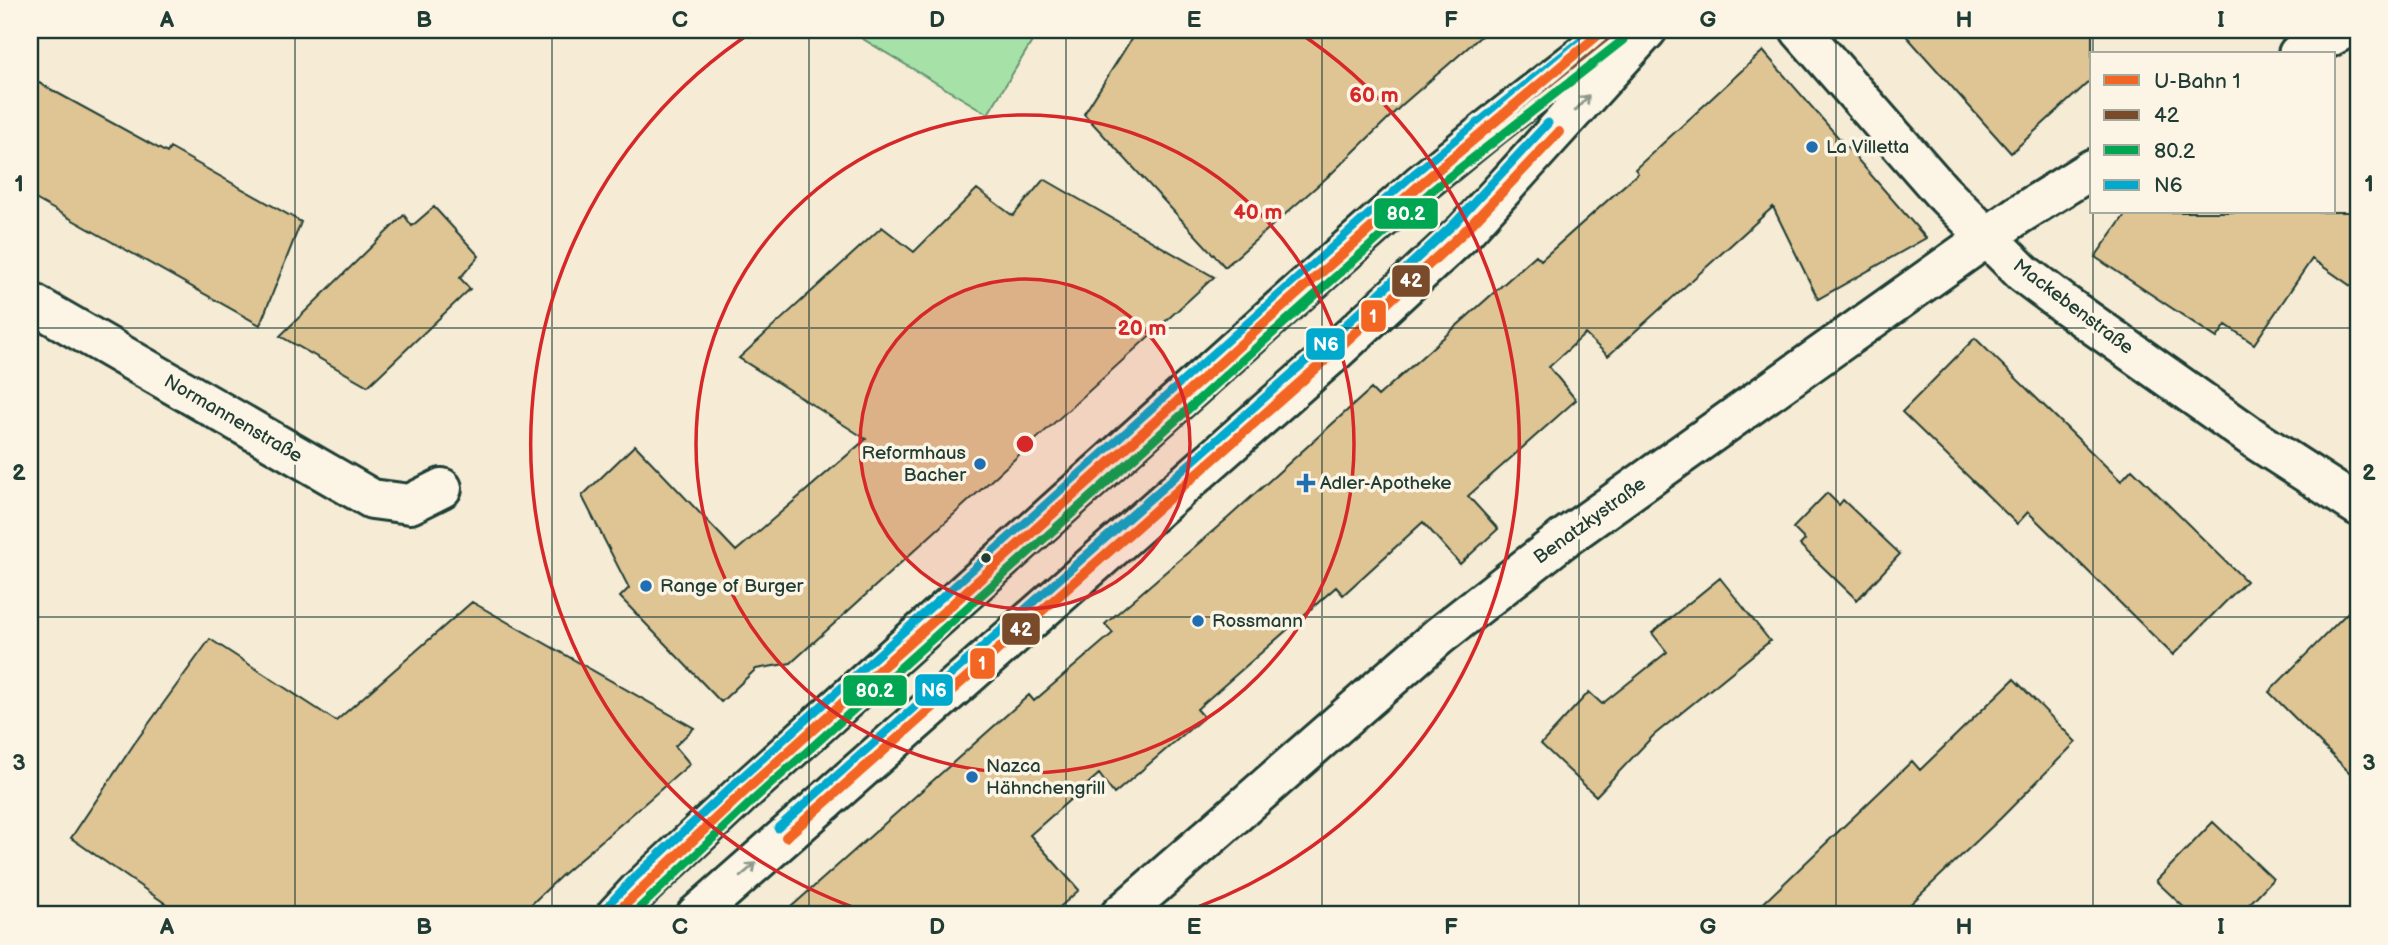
<svg xmlns="http://www.w3.org/2000/svg" width="2388" height="945" font-family="'Balsamiq Sans',sans-serif">
	<style>
		.green { fill: #a6e2a8; stroke: #62906e; stroke-width: 2 }
		.building { fill: #dfc494; stroke: #1f3d34; stroke-width: 2 }
		.lines { fill: none; stroke-linecap: round; stroke-linejoin: round }
		.minor-casing { stroke: #1f3d34; stroke-width: 44 }
		.minor { stroke: #fcf5e5; stroke-width: 38 }
		.bus-1-casing { stroke: #fcf5e5; stroke-width: 14 }
		.bus-2-casing { stroke: #fcf5e5; stroke-width: 14 }
		.bus-3-casing { stroke: #fcf5e5; stroke-width: 14 }
		.bus-1 { stroke: #7a4b2a; stroke-width: 9 }
		.bus-2 { stroke: #00a651; stroke-width: 9 }
		.bus-3 { stroke: #00a9ce; stroke-width: 9 }
		.metro-1-casing { stroke: #fcf5e5; stroke-width: 16 }
		.metro-1 { stroke: #f26522; stroke-width: 10 }
		.oneway { stroke: #8e998c }
		.grid { fill: none; stroke: #1f3d34; stroke-width: 2; stroke-opacity: 0.55 }
		.ring { fill: none; stroke: #d62828; stroke-width: 3.5 }
		.poi-dot { fill: #1f6fb2; stroke: #fcf5e5; stroke-width: 2.5 }
		.bus-dot { fill: #1f3d34; stroke: #fcf5e5; stroke-width: 2.5 }
		.labels { text-anchor: middle; dominant-baseline: central; stroke-width: 7; stroke-linejoin: round; paint-order: stroke }
		.poi-label { font-size: 19px; fill: #1f3d34; stroke: #fcf5e5; text-anchor: start }
		.street-label { font-size: 19px; fill: #1f3d34; stroke: #fcf5e5 }
		.centre { fill: #d62828; stroke: #fcf5e5; stroke-width: 3.5 }
		.ring-label { font-size: 21px; text-anchor: middle; font-weight: bold; fill: #d62828; stroke: #fcf5e5; stroke-width: 7; stroke-linejoin: round; paint-order: stroke }
		.line-badge { stroke: #fcf5e5; stroke-width: 2.5 }
		.badge-label { font-size: 19px; text-anchor: middle; font-weight: bold; fill: #fff }
		.neatline { fill: none; stroke: #1f3d34; stroke-width: 2.5 }
		.grid-label { font-size: 23px; text-anchor: middle; font-weight: bold; fill: #1f3d34 }
	</style>
	<rect width="100%" height="100%" fill="#f6ebd5"/>
	<filter id="ink" filterUnits="userSpaceOnUse"><feTurbulence type="fractalNoise" baseFrequency=".0143" numOctaves="2"/><feDisplacementMap in="SourceGraphic" scale="14" xChannelSelector="R" yChannelSelector="G"/><feConvolveMatrix kernelMatrix="1 2 1 2 8 2 1 2 1" color-interpolation-filters="sRGB"/></filter>
	<g filter="url(#ink)">
		<path class="green" d="M 848,30 L 1039,30 L 988,114 Z"/>
		<path class="building" d="M 1137,30 L 1488,30 L 1402,105 L 1332,173 L 1225,267 L 1084,114 Z
			M 1901,30 L 2092,30 L 2092,79 L 2011,153 Z
			M 1763,51 L 1926,238 L 1818,299 L 1773,207 L 1608,356 L 1585,334 L 1549,367 L 1576,400 L 1468,496 L 1498,529 L 1460,564 L 1423,522 L 1343,595 L 1336,587 L 1197,709 L 1204,717 L 1114,794 L 1099,774 L 1030,835 L 1079,890 L 1051,915 L 782,915 L 1029,695 L 1034,701 L 1113,633 L 1105,624 L 1228,518 L 1371,389 L 1378,396 L 1536,255 L 1541,260 L 1638,173 L 1635,169 Z
			M 30,78 L 167,153 L 170,148 L 301,222 L 260,325 L 30,196 Z
			M 1044,179 L 1214,277 L 791,663 L 756,669 L 721,702 L 620,597 L 629,588 L 582,496 L 635,445 L 736,551 L 866,439 L 739,358 L 882,227 L 914,252 L 977,189 L 1013,216 Z
			M 434,207 L 479,256 L 460,278 L 470,289 L 368,386 L 280,336 L 404,215 L 412,226 Z
			M 2127,212 L 2358,212 L 2358,291 L 2312,259 L 2254,344 L 2226,325 L 2217,338 L 2095,257 Z
			M 1975,338 L 2121,481 L 2132,469 L 2246,581 L 2173,655 L 2028,512 L 2017,524 L 1902,412 Z
			M 1827,493 L 1839,505 L 1843,500 L 1900,554 L 1857,600 L 1800,545 L 1805,540 L 1793,528 Z
			M 1720,578 L 1770,641 L 1654,735 L 1596,796 L 1541,744 L 1589,692 L 1602,704 L 1667,652 L 1652,633 Z
			M 472,602 L 694,728 L 675,746 L 690,764 L 561,876 L 520,915 L 182,915 L 71,838 L 134,744 L 210,639 L 336,721 Z
			M 2358,602 L 2358,781 L 2269,692 Z
			M 2014,679 L 2076,742 L 2001,818 L 1899,915 L 1751,915 L 1912,761 L 1920,770 Z
			M 2213,822 L 2273,879 L 2239,915 L 2192,915 L 2156,881 Z"/>
		<g class="lines">
			<g class="minor-casing">
				<path id="minor" d="M 1800,30 L 1941,191 L 2023,273 L 2064,304 L 2259,442 L 2358,506
					M 2298,54 L 2343,30
					M 30,302 L 372,499 L 410,504 L 442,488
					M 616,915 L 640,889 L 747,789 L 1279,310 L 1422,183 L 1492,126 L 1615,30
					M 696,915 L 1329,357 L 1464,232 L 1647,30
					M 1120,915 L 1439,636 L 1563,539 L 2018,215 L 2092,169"/>
			</g>
			<use href="#minor" class="minor"/>
			<g class="bus-1-casing">
				<path id="bus-1" d="M 786,837 L 1329,357 L 1464,232 L 1557,131
					M 616,915 L 640,889 L 747,789 L 1422,183 L 1615,30"/>
			</g>
			<g class="bus-2-casing">
				<path id="bus-2" d="M 632,915 L 755,798 L 1430,192 L 1623,40"/>
			</g>
			<g class="bus-3-casing">
				<path id="bus-3" d="M 778,828 L 1321,348 L 1455,223 L 1548,123
					M 607,907 L 632,880 L 739,780 L 1414,174 L 1595,30"/>
			</g>
			<use href="#bus-1" class="bus-1"/>
			<use href="#bus-2" class="bus-2"/>
			<use href="#bus-3" class="bus-3"/>
			<g class="metro-1-casing">
				<path id="metro-1" d="M 786,837 L 1329,357 L 1464,232 L 1559,132
					M 614,915 L 747,789 L 1279,310 L 1422,183 L 1604,30"/>
			</g>
			<use href="#metro-1" class="metro-1"/>
		</g>
		<defs><path id="oneway-shaft" d="M-6 0H5M1.5-3L5.5 0L1.5 3" fill="none" stroke-width="1.6" stroke-linecap="round" stroke-linejoin="round" transform="scale(1.75)"/></defs>
		<g class="oneway">
			<use href="#oneway-shaft" transform="translate(1582 103) rotate(-49)"/>
			<use href="#oneway-shaft" transform="translate(748 870) rotate(-41)"/>
		</g>
	</g>
	<path class="grid" d="M 295,30 L 295,915M 552,30 L 552,915M 809,30 L 809,915M 1066,30 L 1066,915M 1322,30 L 1322,915M 1579,30 L 1579,915M 1836,30 L 1836,915M 2093,30 L 2093,54M 2093,212 L 2093,915M 30,328 L 2358,328M 30,617 L 2358,617"/>
	<circle cx="1025" cy="444" r="165" fill="#d62828" fill-opacity=".12"/>
	<g class="ring">
		<circle cx="1025" cy="444" r="165"/>
		<circle cx="1025" cy="444" r="329"/>
		<path d="M876 915A494 494 0 0 1 752 32M1298 32A494 494 0 0 1 1174 915"/>
	</g>
	<g class="poi-dot">
		<circle cx="1812" cy="147" r="7"/>
		<circle cx="980" cy="464" r="7"/>
		<path d="M1302.5 472.5h7v7h7v7h-7v7h-7v-7h-7v-7h7z"/>
		<circle cx="646" cy="586" r="7"/>
		<circle cx="1198" cy="621" r="7"/>
		<circle cx="972" cy="777" r="7"/>
	</g>
	<circle class="bus-dot" cx="986" cy="558" r="6"/>
	<g class="labels">
		<g class="poi-label">
			<text x="1826" y="147">La Villetta</text>
			<text x="966" y="453" text-anchor="end">Reformhaus<tspan x="966" dy="22">Bacher</tspan></text>
			<text x="1320" y="483">Adler-Apotheke</text>
			<text x="660" y="586">Range of Burger</text>
			<text x="1212" y="621">Rossmann</text>
			<text x="986" y="766">Nazca<tspan x="986" dy="22">Hähnchengrill</tspan></text>
		</g>
		<g class="street-label">
			<text transform="translate(2073 307) rotate(37)">Mackebenstraße</text>
			<text transform="translate(233 419) rotate(30)">Normannenstraße</text>
			<text transform="translate(1590 521) rotate(-36)">Benatzkystraße</text>
		</g>
	</g>
	<circle cx="1025" cy="444" r="10" class="centre"/>
	<g class="ring-label">
		<text x="1374" y="102">60 m</text>
		<text x="1258" y="219">40 m</text>
		<text x="1142" y="335">20 m</text>
	</g>
	<g class="line-badge">
		<rect x="1373" y="197" width="66" height="33" rx="7" fill="#00a651"/>
		<rect x="1391" y="264" width="40" height="34" rx="7" fill="#7a4b2a"/>
		<rect x="1360" y="299" width="27" height="34" rx="7" fill="#f26522"/>
		<rect x="1305" y="327" width="41" height="34" rx="7" fill="#00a9ce"/>
		<rect x="1001" y="612" width="40" height="34" rx="7" fill="#7a4b2a"/>
		<rect x="969" y="647" width="27" height="33" rx="7" fill="#f26522"/>
		<rect x="914" y="673" width="40" height="34" rx="7" fill="#00a9ce"/>
		<rect x="842" y="674" width="66" height="33" rx="7" fill="#00a651"/>
	</g>
	<g class="badge-label">
		<text x="1406" y="220">80.2</text>
		<text x="1411" y="287">42</text>
		<text x="1373" y="323">1</text>
		<text x="1326" y="351">N6</text>
		<text x="1021" y="636">42</text>
		<text x="982" y="670">1</text>
		<text x="934" y="697">N6</text>
		<text x="875" y="697">80.2</text>
	</g>
	<rect width="2388" height="945" fill="none" stroke="#fcf5e5" stroke-width="77"/>
	<rect x="2090" y="52" width="245" height="161" fill="#fcf5e5" stroke="#a4ab9e" stroke-width="2"/>
	<rect x="2104" y="75" width="35" height="10" fill="#f26522" stroke="#a4ab9e" stroke-width="2"/>
	<text x="2154" y="88" font-size="21" fill="#1f3d34">U-Bahn 1</text>
	<rect x="2104" y="110" width="35" height="10" fill="#7a4b2a" stroke="#a4ab9e" stroke-width="2"/>
	<text x="2154" y="122" font-size="21" fill="#1f3d34">42</text>
	<rect x="2104" y="145" width="35" height="10" fill="#00a651" stroke="#a4ab9e" stroke-width="2"/>
	<text x="2154" y="158" font-size="21" fill="#1f3d34">80.2</text>
	<rect x="2104" y="180" width="35" height="10" fill="#00a9ce" stroke="#a4ab9e" stroke-width="2"/>
	<text x="2154" y="192" font-size="21" fill="#1f3d34">N6</text>
	<rect x="38" y="38" width="2312" height="868" class="neatline"/>
	<g class="grid-label">
		<text x="167" y="27">A</text>
		<text x="424" y="27">B</text>
		<text x="680" y="27">C</text>
		<text x="937" y="27">D</text>
		<text x="1194" y="27">E</text>
		<text x="1451" y="27">F</text>
		<text x="1708" y="27">G</text>
		<text x="1964" y="27">H</text>
		<text x="2221" y="27">I</text>
		<text x="19" y="191">1</text>
		<text x="2369" y="191">1</text>
		<text x="19" y="480">2</text>
		<text x="2369" y="480">2</text>
		<text x="19" y="770">3</text>
		<text x="2369" y="770">3</text>
		<text x="167" y="934">A</text>
		<text x="424" y="934">B</text>
		<text x="680" y="934">C</text>
		<text x="937" y="934">D</text>
		<text x="1194" y="934">E</text>
		<text x="1451" y="934">F</text>
		<text x="1708" y="934">G</text>
		<text x="1964" y="934">H</text>
		<text x="2221" y="934">I</text>
	</g>
</svg>
